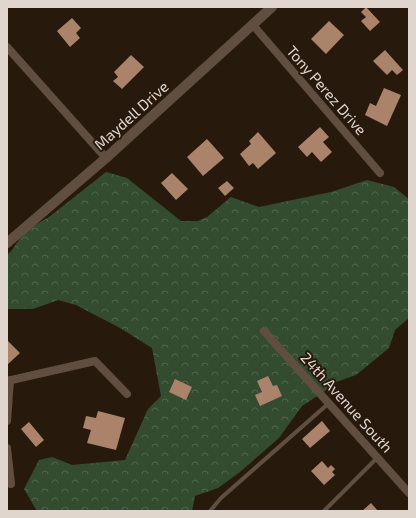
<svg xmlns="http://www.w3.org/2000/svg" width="416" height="518" font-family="'Exo 2',sans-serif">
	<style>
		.forest { fill: url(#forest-crowns) }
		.building { fill: #aa836a }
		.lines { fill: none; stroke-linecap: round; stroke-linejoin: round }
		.lane { stroke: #604f41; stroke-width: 4 }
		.street { stroke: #604f41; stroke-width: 8 }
		.secondary { stroke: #604f41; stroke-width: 10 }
		.labels { text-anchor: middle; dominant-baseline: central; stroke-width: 4; stroke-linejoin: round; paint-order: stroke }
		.street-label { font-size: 15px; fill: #e0d6ce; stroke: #271a0d }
	</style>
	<defs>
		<pattern id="forest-crowns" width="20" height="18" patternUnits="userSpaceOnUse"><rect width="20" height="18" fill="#334c30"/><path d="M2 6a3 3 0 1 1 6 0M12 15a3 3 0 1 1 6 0" fill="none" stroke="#50654d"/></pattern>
	</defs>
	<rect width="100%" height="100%" fill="#271a0d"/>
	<path class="forest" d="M 106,172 L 127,178 L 181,221 L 198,221 L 207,217 L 231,197 L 259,207 L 331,192 L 367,180 L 394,187 L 409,199 L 409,318 L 395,330 L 389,348 L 356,375 L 336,382 L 325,391 L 302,406 L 279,438 L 240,472 L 218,488 L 195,496 L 192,511 L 37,511 L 24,489 L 39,460 L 52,457 L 72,465 L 125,460 L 148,409 L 161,396 L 152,348 L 120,328 L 76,305 L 58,300 L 33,309 L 7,309 L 7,255 L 12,250 L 25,231 L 49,217 Z"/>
	<path class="building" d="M 366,7 L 380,22 L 370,31 L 361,21 L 366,17 L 361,12 Z
		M 72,18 L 81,28 L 76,33 L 80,38 L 70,47 L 57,31 Z
		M 329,21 L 344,35 L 326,54 L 311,39 Z
		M 385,50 L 403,70 L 397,75 L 392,70 L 387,75 L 373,61 Z
		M 131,55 L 144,67 L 122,89 L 113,81 L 118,77 L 114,72 Z
		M 384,88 L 401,95 L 387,126 L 365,115 L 370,103 L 376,106 Z
		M 320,127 L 329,137 L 323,142 L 332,152 L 321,162 L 312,152 L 307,157 L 298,147 Z
		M 258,132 L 276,153 L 258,169 L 253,163 L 249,166 L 240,154 L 251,144 L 249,141 Z
		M 207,139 L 224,158 L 203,176 L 187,157 Z
		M 172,173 L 188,189 L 176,200 L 161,183 Z
		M 227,181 L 234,188 L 225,196 L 218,188 Z
		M 7,340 L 20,353 L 7,365 Z
		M 268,376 L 273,386 L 277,385 L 282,396 L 260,406 L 255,395 L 262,392 L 257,381 Z
		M 175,379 L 192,387 L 186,400 L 169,392 Z
		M 98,411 L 125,418 L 116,450 L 87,443 L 91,430 L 83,428 L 86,416 L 96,418 Z
		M 322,421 L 330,431 L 310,448 L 302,439 Z
		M 29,422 L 44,440 L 36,447 L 21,429 Z
		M 322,461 L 328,468 L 331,465 L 335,469 L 332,472 L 335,475 L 324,485 L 311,471 Z
		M 371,503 L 378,511 L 362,511 Z"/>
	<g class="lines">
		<path class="lane" d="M 210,511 L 221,498 L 329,403
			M 324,511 L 377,458"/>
		<path class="street" d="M 253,25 L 380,173
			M 7,47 L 106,158
			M 264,331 L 409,493
			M 7,381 L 95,361 L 127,394
			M 7,421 L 10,380
			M 7,448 L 11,484"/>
		<path class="secondary" d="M 7,243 L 106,158 L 272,7"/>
	</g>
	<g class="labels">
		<g class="street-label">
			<text transform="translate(327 90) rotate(49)">Tony Perez Drive</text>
			<text transform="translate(131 115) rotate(-42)">Maydell Drive</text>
			<text transform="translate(347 402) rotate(48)">24th Avenue South</text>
		</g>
	</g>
	<rect width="416" height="518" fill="none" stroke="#e0d6ce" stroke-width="16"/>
</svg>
